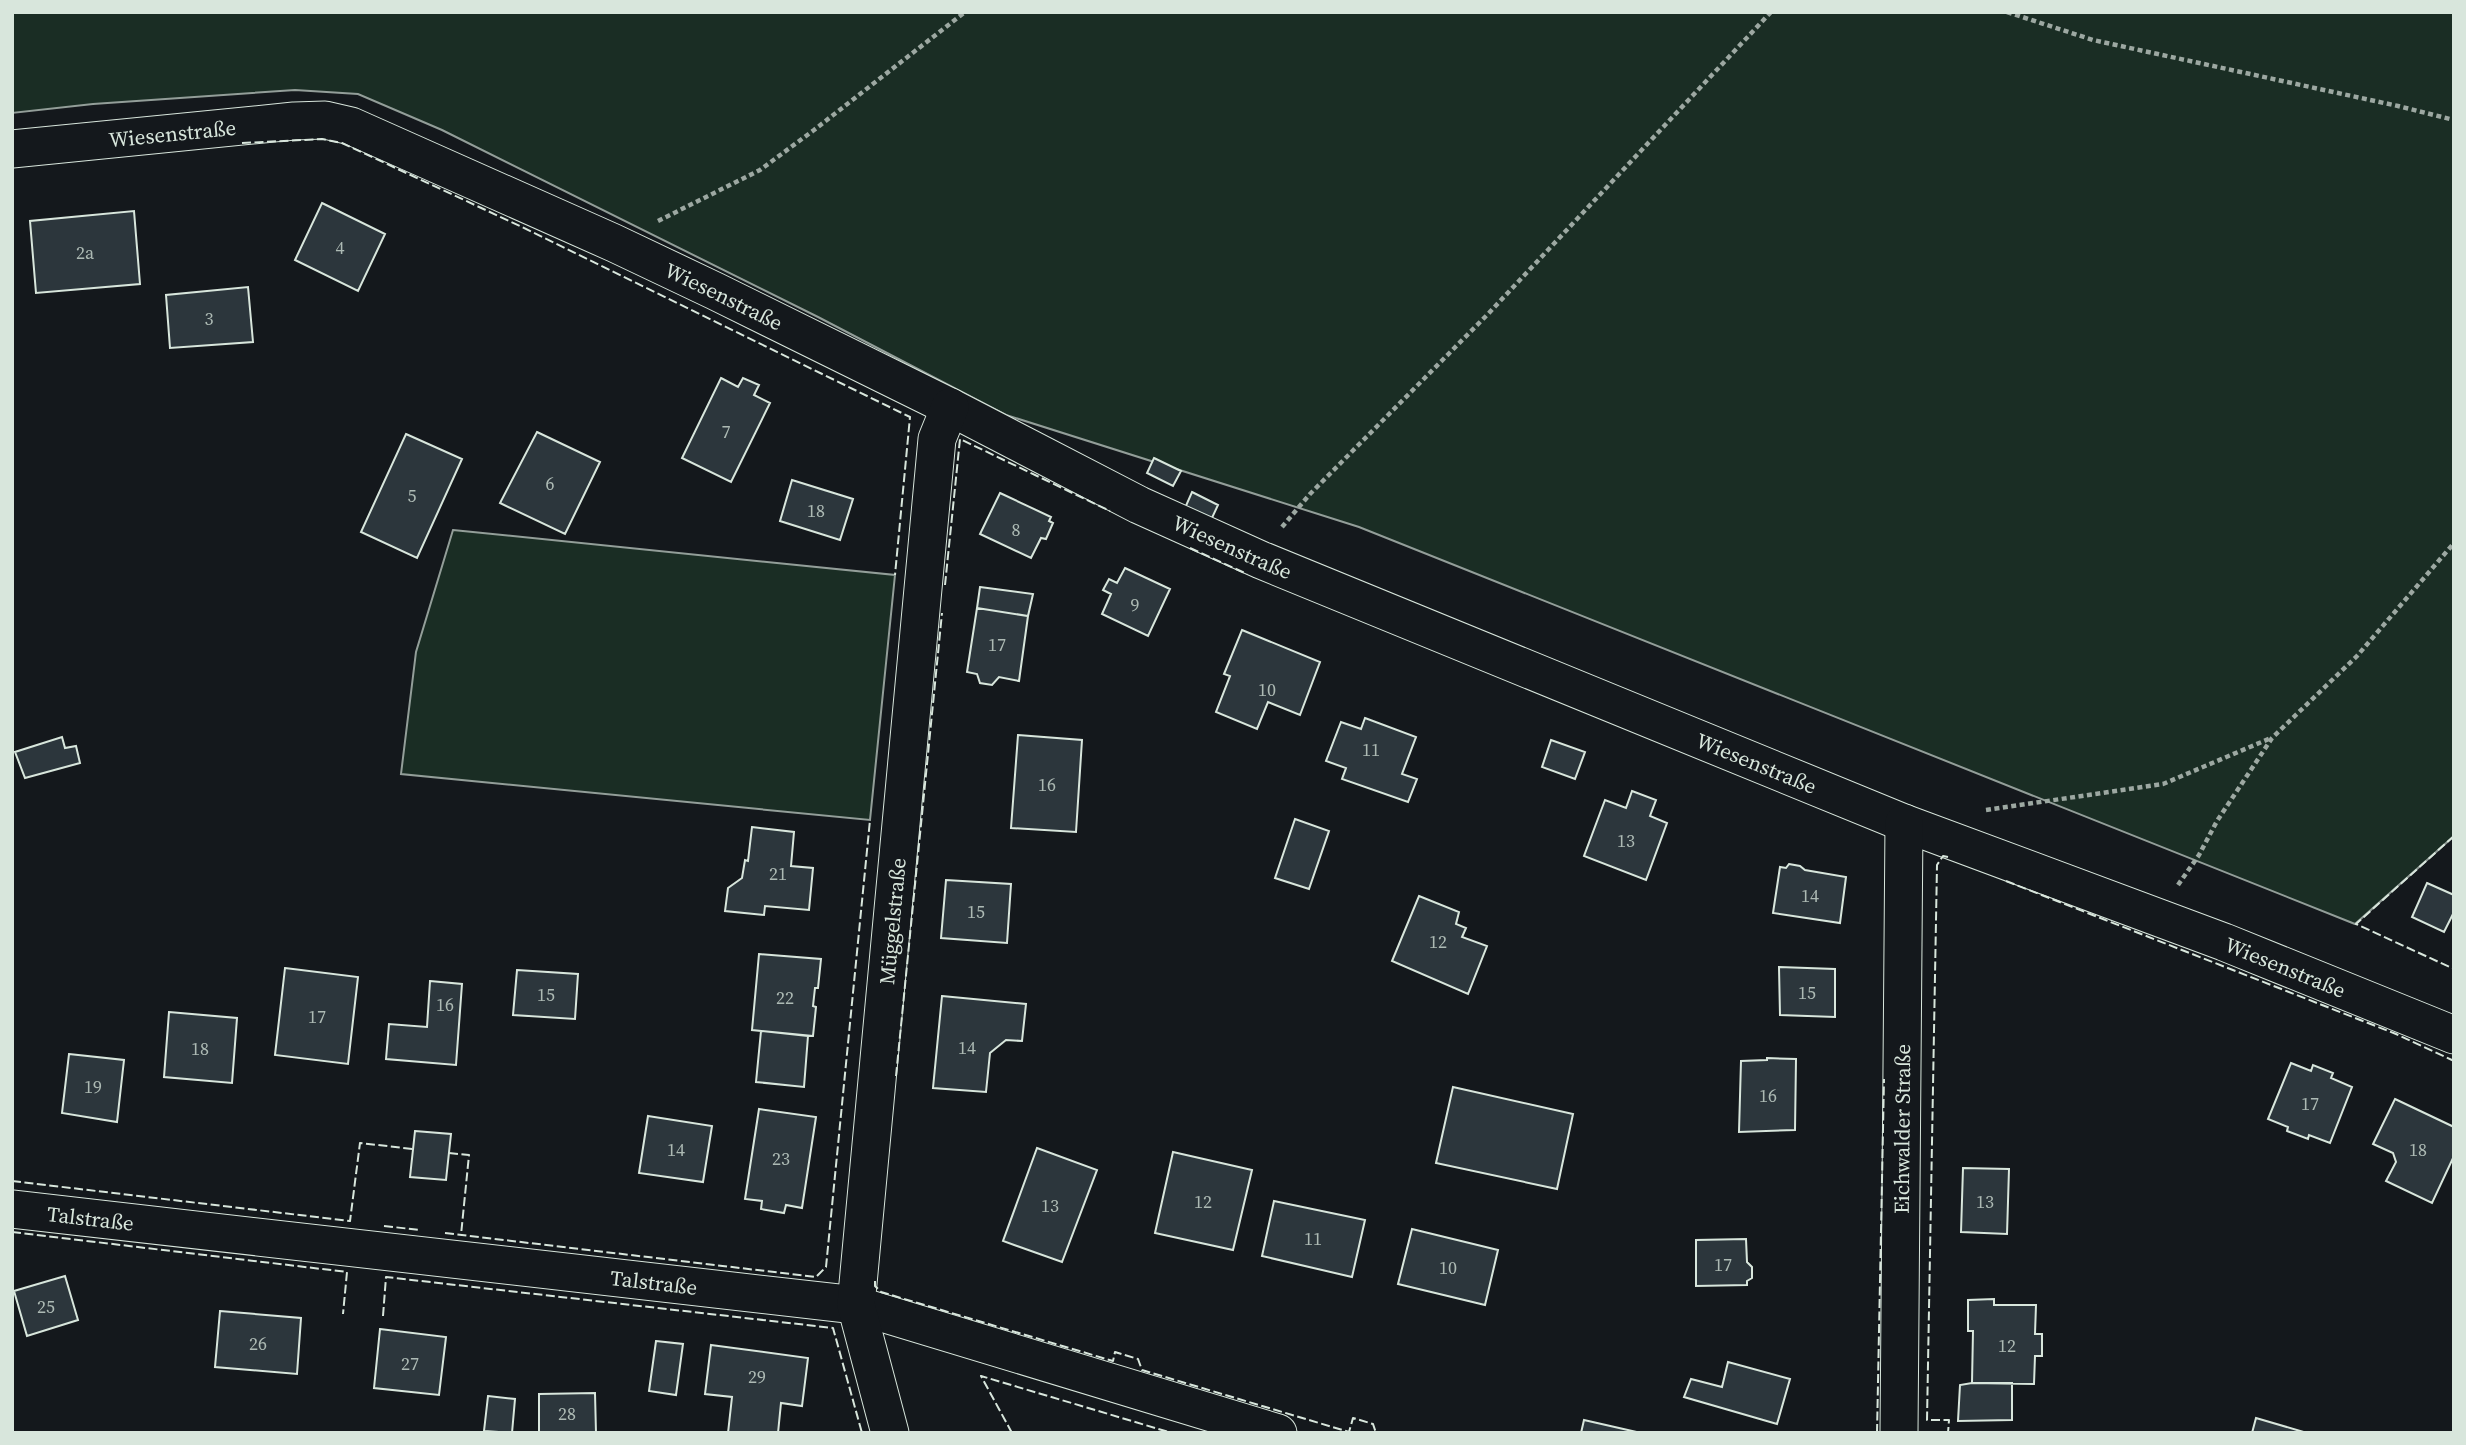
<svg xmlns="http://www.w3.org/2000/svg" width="2466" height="1445" font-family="'Source Serif 4',serif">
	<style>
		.green { fill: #1a2d24; stroke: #939e99; stroke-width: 2 }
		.building { fill: #2c363c; stroke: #d8e6dc; stroke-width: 2 }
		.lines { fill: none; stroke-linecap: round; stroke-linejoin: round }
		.minor-casing { stroke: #d8e6dc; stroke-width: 39 }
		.path { stroke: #9da8a2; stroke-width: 4.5; stroke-dasharray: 5 3.5; stroke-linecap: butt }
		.minor { stroke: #14181c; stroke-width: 37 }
		.fence { stroke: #d8e6dc; stroke-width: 2; stroke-dasharray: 9 3.5; stroke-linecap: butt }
		.labels { text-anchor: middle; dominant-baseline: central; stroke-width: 5; stroke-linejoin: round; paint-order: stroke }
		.number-label { font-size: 18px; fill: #adbab4 }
		.street-label { font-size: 21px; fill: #d8e6dc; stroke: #14181c }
	</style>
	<rect width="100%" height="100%" fill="#14181c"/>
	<path class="green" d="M 12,12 L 2454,12 L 2454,836 L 2355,924 L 1359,527 L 1006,415 L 818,317 L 442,130 L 358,94 L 295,90 L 93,104 L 12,113 Z
		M 453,530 L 895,575 L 870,820 L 401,774 L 416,652 Z"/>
	<path class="building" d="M 322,203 L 385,234 L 358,291 L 295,260 Z
		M 134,211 L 140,284 L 36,293 L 30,221 Z
		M 248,287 L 253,342 L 170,348 L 166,295 Z
		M 721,378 L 738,387 L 743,378 L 759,385 L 754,395 L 770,403 L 731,482 L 682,458 Z
		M 537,432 L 600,462 L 565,534 L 500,503 Z
		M 406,434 L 462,459 L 417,558 L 361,532 Z
		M 1154,458 L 1181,471 L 1173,486 L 1147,473 Z
		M 792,480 L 853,499 L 840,540 L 780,521 Z
		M 1192,492 L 1218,505 L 1211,520 L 1185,508 Z
		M 1000,493 L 1051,517 L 1049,521 L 1053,523 L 1046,539 L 1041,538 L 1031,558 L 980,534 Z
		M 1125,568 L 1170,589 L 1148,636 L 1102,614 L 1111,594 L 1103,590 L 1109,579 L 1117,583 Z
		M 980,587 L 1033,594 L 1028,616 L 977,608 Z
		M 977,608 L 1028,616 L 1019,681 L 999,677 L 992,685 L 980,683 L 977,674 L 967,672 Z
		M 1242,630 L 1320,662 L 1300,715 L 1268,702 L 1257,729 L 1216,712 L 1230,676 L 1224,674 Z
		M 1365,718 L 1416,737 L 1402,774 L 1417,779 L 1408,802 L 1342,779 L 1346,768 L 1326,761 L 1341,722 L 1361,729 Z
		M 1018,735 L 1082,740 L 1076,832 L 1011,828 Z
		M 62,737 L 65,748 L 76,746 L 80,763 L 25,778 L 15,752 Z
		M 1551,740 L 1585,752 L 1575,779 L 1542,767 Z
		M 1632,791 L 1656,800 L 1650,816 L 1667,823 L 1646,880 L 1584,856 L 1605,800 L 1626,808 Z
		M 1295,819 L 1329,831 L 1309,889 L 1275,878 Z
		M 752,827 L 794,832 L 791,866 L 813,868 L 809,910 L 765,906 L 764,915 L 725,911 L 728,888 L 742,878 L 745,860 L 748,861 Z
		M 1789,864 L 1800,866 L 1805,870 L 1846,877 L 1840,923 L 1773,913 L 1780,867 L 1786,868 Z
		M 946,880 L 1011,884 L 1007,943 L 941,938 Z
		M 2427,883 L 2454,895 L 2454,912 L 2444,932 L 2412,917 Z
		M 1419,896 L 1459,912 L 1456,924 L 1466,928 L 1462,937 L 1487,946 L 1468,994 L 1392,961 Z
		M 759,954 L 821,959 L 818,988 L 815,988 L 813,1006 L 816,1007 L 813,1036 L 752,1030 Z
		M 1779,967 L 1835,969 L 1835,1017 L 1780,1015 Z
		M 285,968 L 358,977 L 348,1064 L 275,1055 Z
		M 517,970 L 578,974 L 575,1019 L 513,1015 Z
		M 430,981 L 462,984 L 456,1065 L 386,1059 L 389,1024 L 427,1027 Z
		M 942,996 L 1026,1004 L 1022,1041 L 1006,1040 L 990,1053 L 986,1092 L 933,1088 Z
		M 169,1012 L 237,1018 L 232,1083 L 164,1077 Z
		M 761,1031 L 808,1036 L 804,1087 L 756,1082 Z
		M 69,1054 L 124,1060 L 117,1122 L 62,1113 Z
		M 1767,1058 L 1796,1059 L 1795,1130 L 1739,1132 L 1741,1061 L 1767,1060 Z
		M 2291,1063 L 2311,1071 L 2313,1065 L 2333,1073 L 2331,1078 L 2352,1087 L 2330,1143 L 2309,1135 L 2308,1139 L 2287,1131 L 2288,1127 L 2268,1119 Z
		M 1453,1087 L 1573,1114 L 1557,1189 L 1436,1163 Z
		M 2395,1099 L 2454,1127 L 2454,1156 L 2432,1203 L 2386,1181 L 2396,1162 L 2393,1153 L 2373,1144 Z
		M 759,1109 L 816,1117 L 802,1208 L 786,1205 L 784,1213 L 761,1209 L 762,1201 L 745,1199 Z
		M 648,1116 L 712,1126 L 703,1182 L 639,1173 Z
		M 415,1131 L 451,1134 L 446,1180 L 410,1177 Z
		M 1037,1148 L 1097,1170 L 1062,1262 L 1003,1241 Z
		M 1173,1152 L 1252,1170 L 1233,1250 L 1155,1233 Z
		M 1963,1168 L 2009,1169 L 2007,1234 L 1961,1232 Z
		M 1274,1201 L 1365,1220 L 1352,1277 L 1262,1256 Z
		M 1412,1229 L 1498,1250 L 1485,1305 L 1398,1284 Z
		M 1746,1239 L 1747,1262 L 1752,1267 L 1752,1278 L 1747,1281 L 1747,1285 L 1696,1286 L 1696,1240 Z
		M 65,1276 L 78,1320 L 27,1336 L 14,1291 Z
		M 1994,1299 L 1994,1305 L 2036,1305 L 2035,1334 L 2042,1334 L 2042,1356 L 2035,1356 L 2034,1384 L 1972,1383 L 1973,1331 L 1968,1331 L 1968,1300 Z
		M 220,1311 L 301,1318 L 297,1374 L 215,1367 Z
		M 380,1329 L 446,1337 L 439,1395 L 374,1388 Z
		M 656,1341 L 683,1344 L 676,1395 L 649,1391 Z
		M 711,1345 L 808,1358 L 802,1406 L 781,1403 L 778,1433 L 728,1433 L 732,1397 L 705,1394 Z
		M 1728,1362 L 1790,1379 L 1777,1424 L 1684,1397 L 1691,1379 L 1722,1387 Z
		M 1972,1383 L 2012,1383 L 2012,1420 L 1958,1421 L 1960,1385 Z
		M 595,1393 L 596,1433 L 539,1433 L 539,1394 Z
		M 488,1396 L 515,1399 L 512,1433 L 484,1431 Z
		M 2256,1418 L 2307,1433 L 2252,1433 Z
		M 1584,1420 L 1641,1433 L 1581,1433 Z"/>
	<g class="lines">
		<g class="minor-casing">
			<g id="minor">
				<path id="s1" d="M 12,149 L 294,121 L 325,120 L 351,126 L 614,243 L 715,291 L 950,407 L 1139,505 L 1261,560 L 1904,823 L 2224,942 L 2454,1035"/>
				<path id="s2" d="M 12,1209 L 856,1305 L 1278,1433"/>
				<path id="s3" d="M 890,1433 L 856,1305 L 937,439 L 950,407"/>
				<path id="s4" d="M 1899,1433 L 1904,823"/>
			</g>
		</g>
		<path class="path" d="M 2007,12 L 2093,40 L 2398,106 L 2454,120
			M 658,221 L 760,170 L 814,130 L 965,12
			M 1282,527 L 1310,494 L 1488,314 L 1771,12
			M 1986,810 L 2163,784 L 2271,738
			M 2178,885 L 2199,855 L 2217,821 L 2272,738 L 2357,656 L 2454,543"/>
		<use href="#minor" class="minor"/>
		<path class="fence" d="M 242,143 L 322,139 L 342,143 L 522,227 L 910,417 L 895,575
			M 1190,548 L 1247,574
			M 945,585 L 960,439 L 1110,511
			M 2454,836 L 2356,924 L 2454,969
			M 1948,857 L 1943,856 L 1937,865 L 1927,1420 L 1949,1420 L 1948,1433
			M 2006,881 L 2396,1034 L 2454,1061
			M 896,1076 L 942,613
			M 449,1153 L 469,1155 L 461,1235
			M 12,1181 L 350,1221 L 360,1143 L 413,1149
			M 384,1226 L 420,1230
			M 12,1232 L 347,1272 L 343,1314
			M 445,1233 L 816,1277 L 826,1267 L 870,820
			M 875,1281 L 875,1286 L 881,1292 L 1113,1361 L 1115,1352 L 1138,1359 L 1142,1370 L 1349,1432 L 1353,1418 L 1373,1424 L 1376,1433
			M 383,1316 L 386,1277 L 833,1328 L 862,1433
			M 1012,1433 L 981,1376 L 1172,1433
			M 1877,1433 L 1884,1079"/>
	</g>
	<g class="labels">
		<g class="number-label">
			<text x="340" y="247">4</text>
			<text x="85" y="252">2a</text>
			<text x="209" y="318">3</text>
			<text x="726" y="431">7</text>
			<text x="550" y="483">6</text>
			<text x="412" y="495">5</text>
			<text x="816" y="510">18</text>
			<text x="1016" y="529">8</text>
			<text x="1135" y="604">9</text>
			<text x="997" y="644">17</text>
			<text x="1267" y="689">10</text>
			<text x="1371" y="749">11</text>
			<text x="1047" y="784">16</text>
			<text x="1626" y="840">13</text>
			<text x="778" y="873">21</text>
			<text x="1810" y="895">14</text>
			<text x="976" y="911">15</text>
			<text x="1438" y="941">12</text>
			<text x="1807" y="992">15</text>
			<text x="546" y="994">15</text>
			<text x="785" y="997">22</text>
			<text x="445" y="1004">16</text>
			<text x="317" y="1016">17</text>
			<text x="967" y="1047">14</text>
			<text x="200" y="1048">18</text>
			<text x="93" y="1086">19</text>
			<text x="1768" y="1095">16</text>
			<text x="2310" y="1103">17</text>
			<text x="676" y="1149">14</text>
			<text x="2418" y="1149">18</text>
			<text x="781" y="1158">23</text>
			<text x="1203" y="1201">12</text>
			<text x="1985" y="1201">13</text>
			<text x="1050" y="1205">13</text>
			<text x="1313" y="1238">11</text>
			<text x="1723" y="1264">17</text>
			<text x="1448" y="1267">10</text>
			<text x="46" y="1306">25</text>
			<text x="258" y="1343">26</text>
			<text x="2007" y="1345">12</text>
			<text x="410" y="1363">27</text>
			<text x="757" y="1376">29</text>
			<text x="567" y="1413">28</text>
		</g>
		<g class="street-label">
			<text stroke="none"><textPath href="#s1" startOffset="161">Wiesenstraße</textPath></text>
			<text stroke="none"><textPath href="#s1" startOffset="751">Wiesenstraße</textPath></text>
			<text stroke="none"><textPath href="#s1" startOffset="1318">Wiesenstraße</textPath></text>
			<text stroke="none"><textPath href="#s1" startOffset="1885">Wiesenstraße</textPath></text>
			<text stroke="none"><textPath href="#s3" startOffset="518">Müggelstraße</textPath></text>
			<text stroke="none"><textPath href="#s1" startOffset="2452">Wiesenstraße</textPath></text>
			<text stroke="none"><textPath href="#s4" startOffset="304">Eichwalder Straße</textPath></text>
			<text stroke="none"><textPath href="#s2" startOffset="79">Talstraße</textPath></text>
			<text stroke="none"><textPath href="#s2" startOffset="646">Talstraße</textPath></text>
		</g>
	</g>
	<rect width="2466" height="1445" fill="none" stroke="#d8e6dc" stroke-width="28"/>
</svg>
